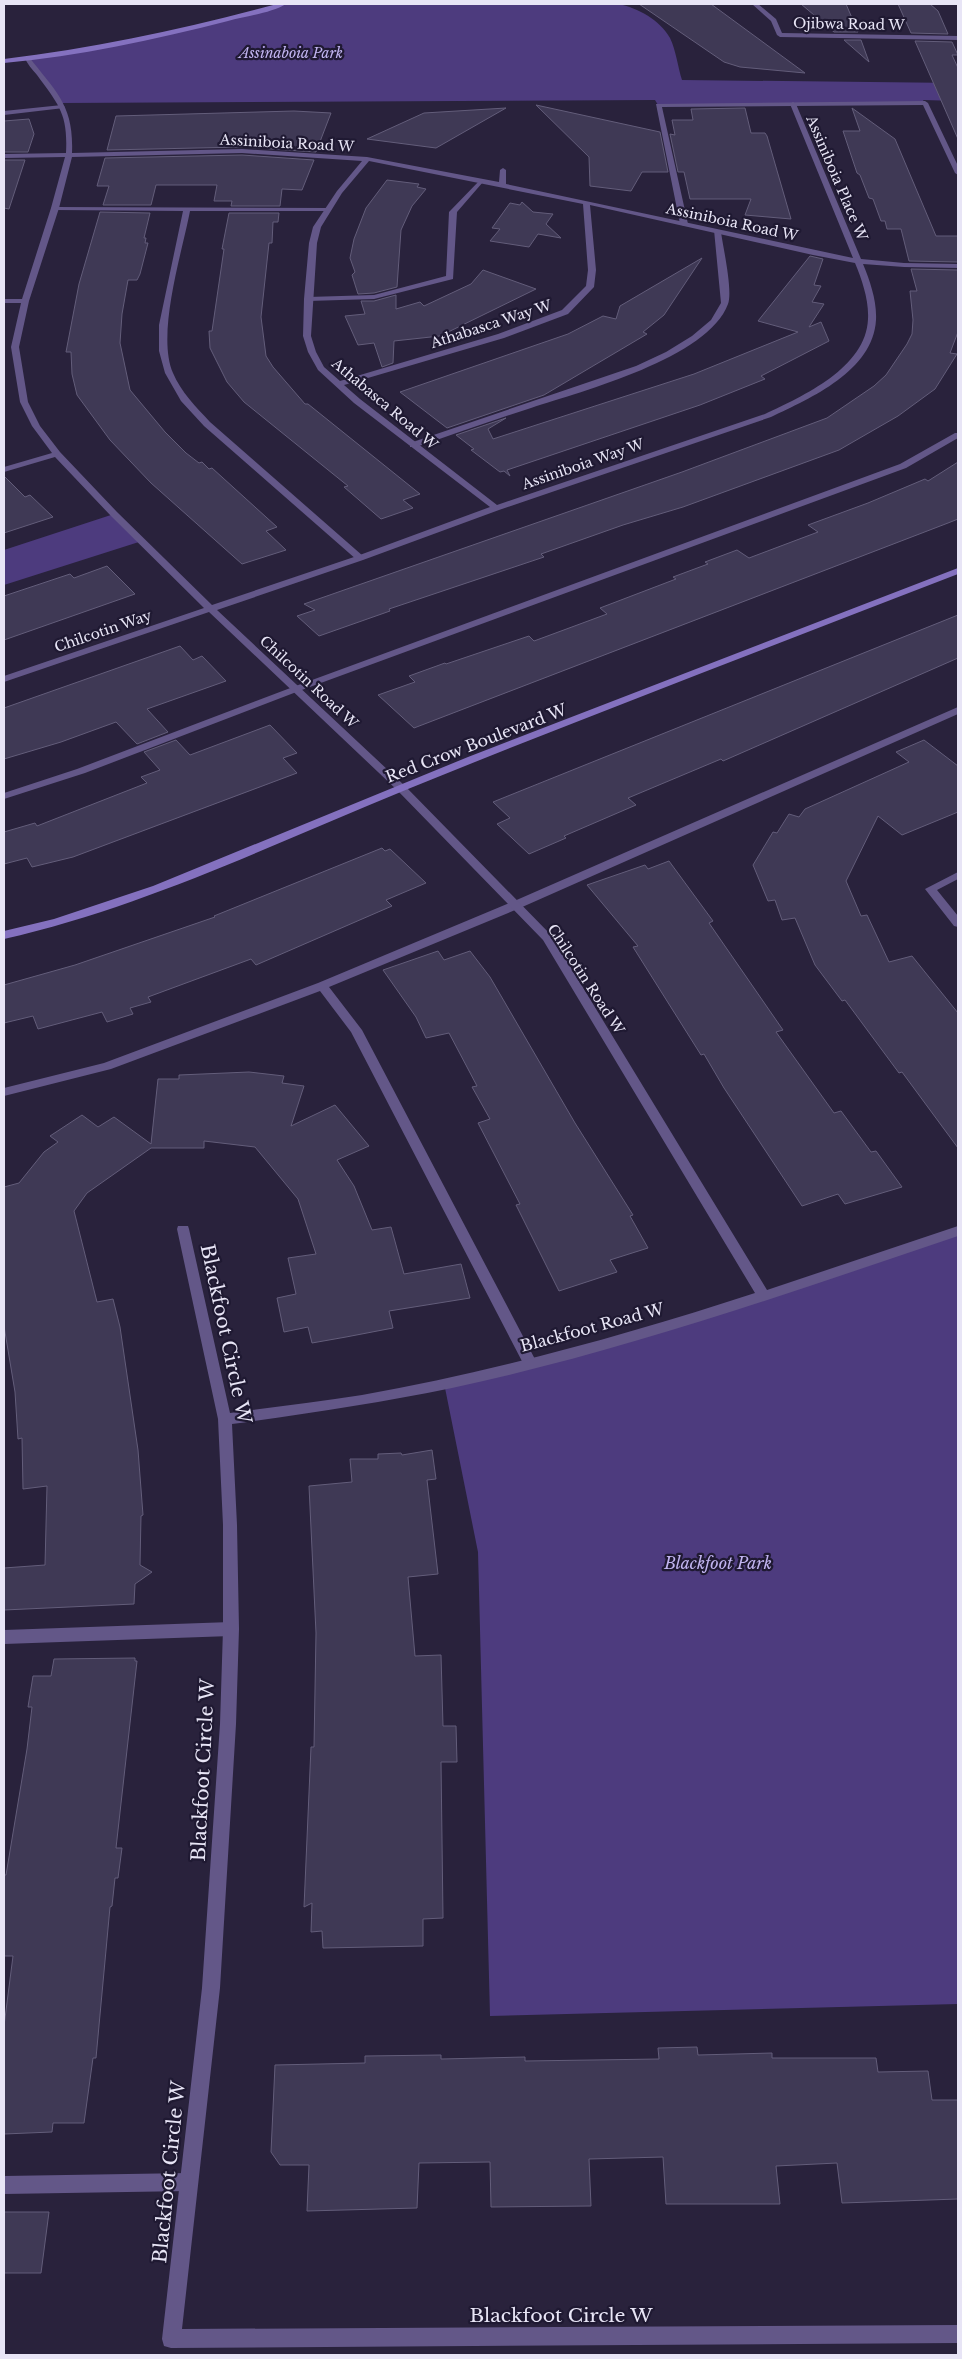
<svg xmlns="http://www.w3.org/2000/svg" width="962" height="2359" font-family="'Libre Baskerville',serif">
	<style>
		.green { fill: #4d3b7e }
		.building { fill: #3f3955; stroke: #635d7a }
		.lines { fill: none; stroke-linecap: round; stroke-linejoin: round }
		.lane { fill: #635788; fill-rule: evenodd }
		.street { fill: #635788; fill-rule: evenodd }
		.secondary { fill: #8471bf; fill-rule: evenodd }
		.labels { text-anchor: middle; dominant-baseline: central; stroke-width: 4.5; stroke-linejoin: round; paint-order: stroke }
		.far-street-label { font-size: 14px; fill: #e8e5f6; stroke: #1f1932 }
		.far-park-label { font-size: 14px; font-style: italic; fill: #c1b4f0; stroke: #1f1932 }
		.street-label { font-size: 16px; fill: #e8e5f6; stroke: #1f1932 }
		.park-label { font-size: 16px; font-style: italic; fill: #c1b4f0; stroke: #1f1932 }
		.near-street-label { font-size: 19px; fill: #e8e5f6; stroke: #1f1932 }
	</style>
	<rect width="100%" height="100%" fill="#29223c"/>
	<path class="green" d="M 284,4 L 619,4 C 639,9 659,19 670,38 C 676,50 678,68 682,80 L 958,83 L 958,101 L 923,100 L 925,103 L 658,105 L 655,100 L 61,103 L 27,58 C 114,45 200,27 284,4 Z
		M 114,514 L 142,541 L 4,585 L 4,550 Z
		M 958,1231 L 958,2004 L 490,2016 L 478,1552 L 444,1383 L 530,1363 L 880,1257 Z"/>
	<path class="building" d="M 639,4 L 711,4 L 805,73 L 740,67 L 724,62 Z
		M 801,4 L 846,4 L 858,32 L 834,32 Z
		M 898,4 L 930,4 L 938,11 L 948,34 L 911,33 Z
		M 844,40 L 861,40 L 869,62 Z
		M 915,41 L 952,42 L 958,55 L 952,55 L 958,68 L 958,139 Z
		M 536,105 L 660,132 L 668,172 L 642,172 L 631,191 L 590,186 L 589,157 Z
		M 506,108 L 436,148 L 367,139 L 424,113 Z
		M 745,108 L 751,133 L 765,133 L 767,136 L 791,219 L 745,215 L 751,199 L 690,199 L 684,172 L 678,172 L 670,134 L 675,135 L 672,120 L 693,120 L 691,109 Z
		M 852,108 L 895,139 L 936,236 L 958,236 L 958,262 L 909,261 L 901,229 L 887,229 L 885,221 L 881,221 L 873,199 L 869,198 L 860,175 L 857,173 L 843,131 L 860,131 Z
		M 294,111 L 331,113 L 316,152 L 242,147 L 107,150 L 116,116 Z
		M 29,119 L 34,134 L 28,152 L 4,152 L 4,121 Z
		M 242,155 L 314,160 L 302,190 L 282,189 L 280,206 L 231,206 L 232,201 L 214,201 L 217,185 L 156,185 L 151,205 L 103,205 L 109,186 L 97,186 L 105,158 Z
		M 4,160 L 25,160 L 9,209 L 4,208 Z
		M 387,180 L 419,184 L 417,187 L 426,189 L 412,206 L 401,230 L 397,287 L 374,293 L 358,294 L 352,275 L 355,272 L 350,258 L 354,239 L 366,208 Z
		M 522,202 L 533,212 L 553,214 L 546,224 L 561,238 L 538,234 L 529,247 L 490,241 L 500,229 L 492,228 L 510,203 L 520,205 Z
		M 100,212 L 150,213 L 144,238 L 146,238 L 145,243 L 148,243 L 140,274 L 137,280 L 128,280 L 122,314 L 120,343 L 130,390 L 165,432 L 186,453 L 199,463 L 202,462 L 209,469 L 212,468 L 277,527 L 266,531 L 286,550 L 242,564 L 151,483 L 110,440 L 77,395 L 72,374 L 71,352 L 66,352 L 79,284 Z
		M 229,213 L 279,213 L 278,222 L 273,222 L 272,243 L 269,243 L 261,317 L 266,356 L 273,367 L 305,404 L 308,404 L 420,494 L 403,500 L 413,508 L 381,519 L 344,487 L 348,486 L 244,402 L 227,382 L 210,348 L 209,331 L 212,331 L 224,249 L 222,249 Z
		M 810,256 L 823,259 L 814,285 L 821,286 L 812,302 L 824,304 L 809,327 L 821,322 L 829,341 L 761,376 L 765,379 L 700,405 L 507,470 L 510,476 L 504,471 L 500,472 L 471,450 L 474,449 L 456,435 L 506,418 L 488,429 L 493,439 L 694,374 L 798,332 L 758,321 Z
		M 702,258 L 664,315 L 643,332 L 647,334 L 544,395 L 447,428 L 400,392 L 568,334 L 603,316 L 616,319 L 620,306 Z
		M 911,269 L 958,270 L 958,332 L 950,353 L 957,354 L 935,389 L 898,416 L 839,450 L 683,507 L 623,525 L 541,554 L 544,557 L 389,609 L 390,611 L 319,636 L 297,616 L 315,610 L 304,604 L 682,472 L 827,418 L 874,386 L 886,375 L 907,344 L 912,334 L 913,320 L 910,291 L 917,291 Z
		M 483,270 L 536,289 L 440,336 L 394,341 L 393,363 L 382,367 L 374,343 L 358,345 L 345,316 L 365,314 L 361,301 L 374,301 L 396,295 L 396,309 L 420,302 L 424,306 L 471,284 Z
		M 958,462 L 958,519 L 948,523 L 414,728 L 378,695 L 415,682 L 409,676 L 445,663 L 446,664 L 529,636 L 534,641 L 607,614 L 600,608 L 676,579 L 673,577 L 708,564 L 705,562 L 737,550 L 749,558 L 818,532 L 808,525 L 868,503 L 925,479 L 928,481 Z
		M 4,476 L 25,497 L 30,495 L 53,517 L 4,533 Z
		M 107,566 L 135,594 L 4,640 L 4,596 L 70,574 L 74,578 Z
		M 958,615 L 958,658 L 723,761 L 721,759 L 628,798 L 636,805 L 564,836 L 566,838 L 529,854 L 497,824 L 510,818 L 493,802 Z
		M 180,646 L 193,660 L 202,656 L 226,681 L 147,709 L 168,732 L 137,744 L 116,722 L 61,742 L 4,759 L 4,708 Z
		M 270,725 L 297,753 L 283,758 L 297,773 L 73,857 L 32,867 L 27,858 L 4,864 L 4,832 L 35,823 L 37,826 L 147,783 L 141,777 L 160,770 L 144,752 L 176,740 L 190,755 Z
		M 924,740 L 958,766 L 958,812 L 902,835 L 878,816 L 846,881 L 861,916 L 867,915 L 889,962 L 912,956 L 958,1013 L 958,1148 L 902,1072 L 899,1073 L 845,1000 L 842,1001 L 815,965 L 795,918 L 782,920 L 775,900 L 768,901 L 753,865 L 773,832 L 777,833 L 789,814 L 799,817 L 805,809 L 909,762 L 896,752 Z
		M 382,848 L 385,851 L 390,849 L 426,883 L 386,900 L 392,906 L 256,965 L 251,959 L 148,997 L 151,1002 L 130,1008 L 133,1014 L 107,1022 L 102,1012 L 38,1029 L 33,1016 L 4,1023 L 4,985 L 75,965 L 215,917 L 214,916 Z
		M 669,861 L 713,921 L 709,923 L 783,1030 L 776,1032 L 834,1113 L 841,1111 L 871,1152 L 876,1151 L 902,1187 L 845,1204 L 838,1194 L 802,1206 L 724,1088 L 704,1054 L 701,1055 L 633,947 L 638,946 L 587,885 L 645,865 L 648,869 Z
		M 438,951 L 444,960 L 470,951 L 490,977 L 575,1123 L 633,1215 L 630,1216 L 648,1248 L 610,1260 L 617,1272 L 559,1291 L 516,1205 L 520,1204 L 478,1123 L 490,1119 L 472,1087 L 477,1086 L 449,1033 L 426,1038 L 416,1017 L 383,970 Z
		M 249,1072 L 284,1076 L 282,1083 L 304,1086 L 291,1126 L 335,1105 L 369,1146 L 337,1160 L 354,1186 L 372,1230 L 391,1227 L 404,1274 L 461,1264 L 470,1298 L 389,1311 L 393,1328 L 346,1337 L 312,1343 L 308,1327 L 284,1332 L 277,1298 L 296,1294 L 288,1258 L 316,1254 L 298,1199 L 255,1147 L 204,1141 L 204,1148 L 151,1148 L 87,1193 L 74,1211 L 97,1302 L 113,1299 L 120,1327 L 138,1450 L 143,1515 L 141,1516 L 140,1565 L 152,1572 L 135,1584 L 134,1604 L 4,1610 L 4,1568 L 45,1565 L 47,1486 L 23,1489 L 22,1438 L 18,1439 L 15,1392 L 4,1326 L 4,1187 L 19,1183 L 44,1152 L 58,1142 L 50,1136 L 82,1115 L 98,1127 L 114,1117 L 151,1144 L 158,1079 L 179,1079 L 179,1075 Z
		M 432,1450 L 436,1479 L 427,1480 L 438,1574 L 408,1577 L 415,1656 L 441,1655 L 443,1726 L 456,1726 L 457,1762 L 441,1762 L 443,1918 L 423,1919 L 423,1946 L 323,1948 L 322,1931 L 311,1932 L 312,1903 L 304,1907 L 311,1747 L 314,1747 L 316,1633 L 309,1486 L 352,1482 L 350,1459 L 378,1459 L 378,1454 L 401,1453 L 402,1455 Z
		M 135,1658 L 135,1661 L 137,1661 L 116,1848 L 122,1848 L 118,1878 L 115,1878 L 112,1906 L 110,1907 L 96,2058 L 93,2058 L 84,2123 L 53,2123 L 52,2132 L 4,2134 L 4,2026 L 13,1956 L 4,1956 L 4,1875 L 6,1875 L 27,1749 L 32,1707 L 28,1707 L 33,1676 L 51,1676 L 54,1659 Z
		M 697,2047 L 698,2055 L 772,2053 L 772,2058 L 876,2058 L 878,2072 L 928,2071 L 932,2100 L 958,2100 L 958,2199 L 842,2203 L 837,2163 L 776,2166 L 780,2204 L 666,2204 L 663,2157 L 589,2159 L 591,2206 L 491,2207 L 490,2162 L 419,2163 L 417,2208 L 307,2211 L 309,2165 L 280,2165 L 271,2152 L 275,2065 L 365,2063 L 365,2056 L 441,2055 L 441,2059 L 525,2057 L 525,2061 L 659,2059 L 658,2048 Z
		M 4,2212 L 49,2212 L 41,2273 L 4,2273 Z"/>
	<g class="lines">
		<path class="lane" d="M 925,101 L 928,103 L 958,166 L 958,175 L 955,173 L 923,105 L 662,107 L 688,224 L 684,226 L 680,224 L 656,104 Z
			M 62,105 L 65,107 L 64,108 L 4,115 L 4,111 Z
			M 481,179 L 484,181 L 483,182 L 457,212 L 453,279 L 374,299 L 308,301 L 304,299 L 308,297 L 374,295 L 446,276 L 449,212 Z
			M 53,207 L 329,208 L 331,209 L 327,211 L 190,211 C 182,253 156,334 173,373 C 181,392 196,407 210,422 L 363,556 L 363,560 L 357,560 L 204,426 L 181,401 L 165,373 L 159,351 L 159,325 L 183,211 L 55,210 L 51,208 Z
			M 714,230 L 721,232 C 723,247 733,291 728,304 C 708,358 583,391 531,408 C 493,420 454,434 416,447 L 410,447 L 410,443 L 636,366 L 666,352 L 692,336 L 711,320 L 721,303 Z
			M 955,433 L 958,433 L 958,438 L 906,468 L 299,691 L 85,773 L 4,799 L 4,793 L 77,769 L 293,687 L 900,464 Z
			M 958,707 L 958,714 L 520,908 L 329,987 L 362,1030 L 537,1363 L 535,1367 L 530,1368 L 525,1367 L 351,1032 L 320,991 L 111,1069 L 4,1096 L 4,1088 L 104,1063 L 318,983 L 512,902 Z
			M 231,1622 L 236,1624 L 239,1629 L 236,1634 L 231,1636 L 4,1644 L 4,1630 Z
			M 189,2173 L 195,2176 L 198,2182 L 195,2188 L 189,2191 L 4,2194 L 4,2176 Z"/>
		<path class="street" d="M 752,4 L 758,4 L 776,19 L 782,33 L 958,36 L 958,40 L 780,37 L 777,35 L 771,21 Z
			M 25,57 L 29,57 C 56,92 74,105 72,153 L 242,149 L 367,157 L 499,182 L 500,170 L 503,168 L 506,170 L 506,184 L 853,258 L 790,104 L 793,102 L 796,104 L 861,259 L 904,263 L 958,264 L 958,268 L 904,267 L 863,264 C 870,281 877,301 876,320 C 873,371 811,398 771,417 L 499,510 L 363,560 L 217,610 L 405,786 L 551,935 L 767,1290 L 958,1226 L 958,1236 C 792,1292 624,1351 452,1388 C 379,1403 306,1414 232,1424 L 237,1525 L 239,1629 L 236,1724 L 220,1988 L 182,2329 L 958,2325 L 958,2343 L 171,2348 L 164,2346 L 162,2339 L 202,1988 L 220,1724 L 223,1629 L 223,1525 L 218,1419 L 177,1229 L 178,1226 L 188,1226 L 189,1229 L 230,1413 C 274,1407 318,1402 362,1395 C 495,1371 627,1335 755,1293 L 543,940 L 397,790 L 209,612 L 4,682 L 4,676 L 204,608 L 111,516 L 55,457 L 4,472 L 4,467 L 52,453 L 32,426 L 20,402 L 11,347 L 21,303 L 4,303 L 4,299 L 22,299 L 51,208 L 65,157 L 4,158 L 4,154 L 66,153 C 68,114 59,105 37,75 C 33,70 26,63 25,57 ZM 242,153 L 362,161 L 337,191 L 313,227 L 309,243 L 304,299 L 303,336 L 308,352 L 318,370 L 354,403 L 490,507 L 357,556 L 212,605 L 117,512 L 60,452 L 40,426 L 28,402 L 19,347 L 29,301 L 59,208 L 72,157 ZM 369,161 L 583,204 L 588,270 L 586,286 L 562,310 L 498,334 L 340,381 L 324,367 L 316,352 L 311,336 L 317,243 L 321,227 L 342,193 ZM 590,205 L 813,255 L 855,263 C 862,280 869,300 868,319 C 866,368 803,396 765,414 L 497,505 L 360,399 L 344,385 L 504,338 L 568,314 L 594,287 L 596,270 Z
			M 958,872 L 958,879 L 937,890 L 958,916 L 958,927 L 954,926 L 925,889 Z"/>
		<path class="secondary" d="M 277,4 L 286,4 C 272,13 245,16 228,21 C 154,40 79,56 4,63 L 4,59 C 97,48 187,28 277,4 Z
			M 958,568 L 958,574 C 775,645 590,715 408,789 C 275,843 145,907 4,939 L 4,931 L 54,919 L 153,886 L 468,757 Z"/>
	</g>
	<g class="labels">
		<g class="far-street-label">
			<text transform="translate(849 24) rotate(1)">Ojibwa Road W</text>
			<text transform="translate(287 143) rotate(3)">Assiniboia Road W</text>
			<text transform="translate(837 178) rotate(67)">Assiniboia Place W</text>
			<text transform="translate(732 222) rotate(12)">Assiniboia Road W</text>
			<text transform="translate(491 324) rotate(-18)">Athabasca Way W</text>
			<text transform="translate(385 404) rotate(40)">Athabasca Road W</text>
			<text transform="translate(583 464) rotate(-19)">Assiniboia Way W</text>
			<text transform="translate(103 631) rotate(-19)">Chilcotin Way</text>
			<text transform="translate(309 682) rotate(43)">Chilcotin Road W</text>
			<text transform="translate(586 979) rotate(57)">Chilcotin Road W</text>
		</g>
		<g class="far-park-label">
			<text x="291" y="53">Assinaboia Park</text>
		</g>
		<g class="street-label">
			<text transform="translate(476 743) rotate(-21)">Red Crow Boulevard W</text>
			<text transform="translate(592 1327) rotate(-15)">Blackfoot Road W</text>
		</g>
		<g class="park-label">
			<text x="718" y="1563">Blackfoot Park</text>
		</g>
		<g class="near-street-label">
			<text transform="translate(226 1334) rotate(78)">Blackfoot Circle W</text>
			<text transform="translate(203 1770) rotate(-87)">Blackfoot Circle W</text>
			<text transform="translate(169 2172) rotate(-84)">Blackfoot Circle W</text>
			<text x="561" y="2315">Blackfoot Circle W</text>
		</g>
	</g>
	<rect width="962" height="2359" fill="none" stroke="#e8e5f6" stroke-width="10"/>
</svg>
